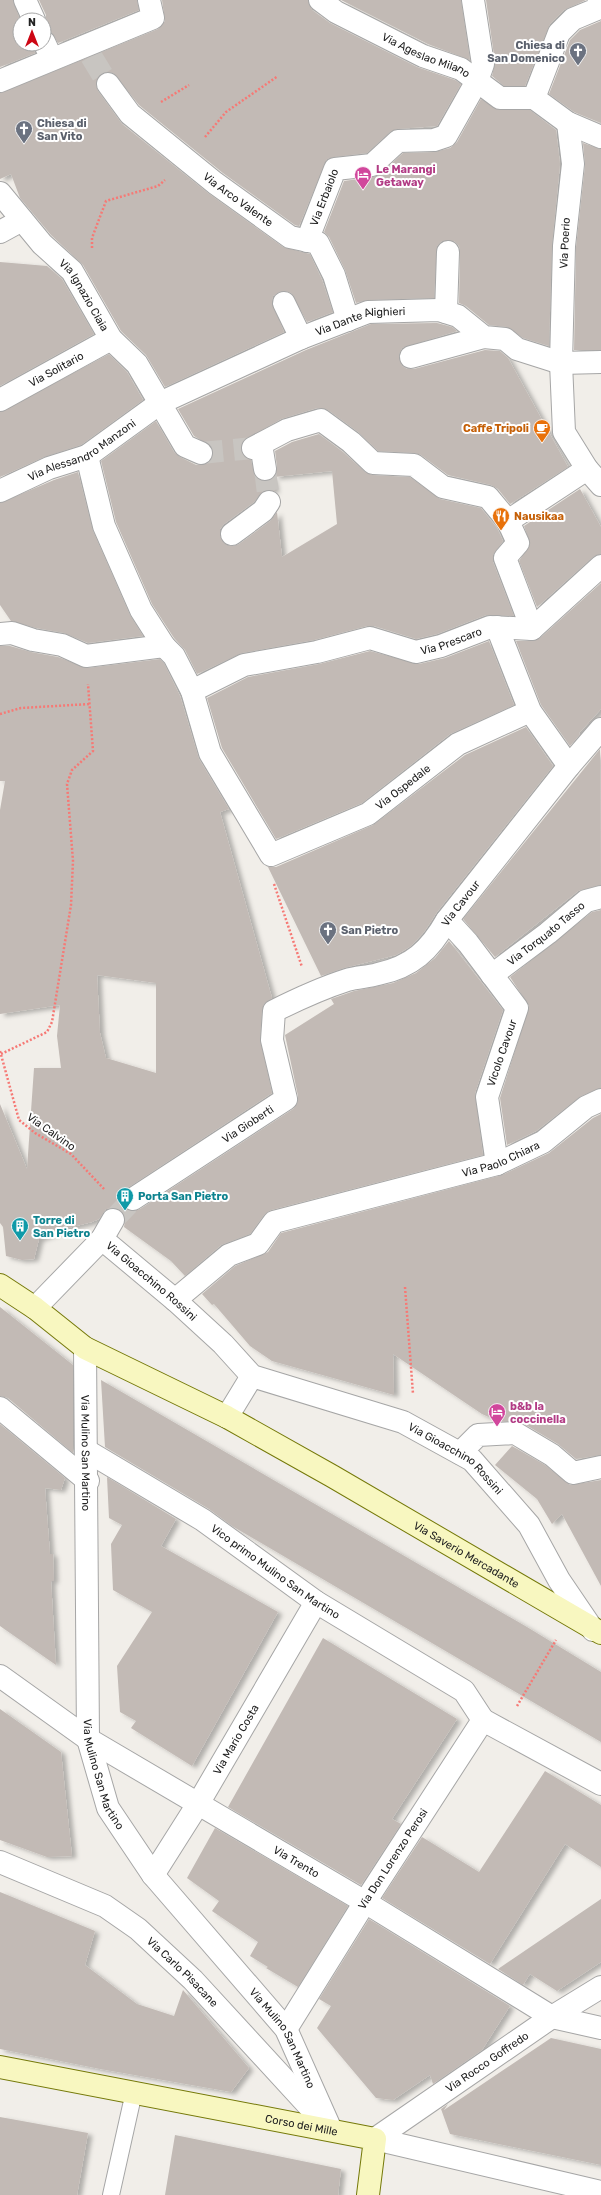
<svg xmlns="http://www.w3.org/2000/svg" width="601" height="2195" font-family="Rubik,sans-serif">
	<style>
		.building { fill: #c2bab5; fill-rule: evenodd; filter: url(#shadow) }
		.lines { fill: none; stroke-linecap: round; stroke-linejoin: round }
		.street-tunnel { stroke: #c8c5c1; stroke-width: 22; stroke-dasharray: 22 11; stroke-linecap: butt }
		.lane-casing { stroke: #a6a6a6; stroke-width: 18 }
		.street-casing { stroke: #a6a6a6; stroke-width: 24 }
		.secondary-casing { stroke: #757909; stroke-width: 24 }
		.path { stroke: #f67975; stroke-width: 2.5; stroke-dasharray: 2 2; stroke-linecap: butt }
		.lane { stroke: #fff; stroke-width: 16 }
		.street { stroke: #fff; stroke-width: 22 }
		.secondary { stroke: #f8f7c0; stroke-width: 22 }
		.labels { text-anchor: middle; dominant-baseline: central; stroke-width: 4; stroke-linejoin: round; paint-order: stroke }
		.worship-label { font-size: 11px; font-weight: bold; fill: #5b616d; stroke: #fff; text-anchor: start }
		.street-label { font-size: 11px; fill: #222; stroke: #fff }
		.hotel-label { font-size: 11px; font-weight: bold; fill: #b23c85; stroke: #fff; text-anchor: start }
		.food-label { font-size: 11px; font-weight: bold; fill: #c56008; stroke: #fff; text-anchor: end }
		.culture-label { font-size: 11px; font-weight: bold; fill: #0d838f; stroke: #fff; text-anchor: start }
	</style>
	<defs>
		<filter id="shadow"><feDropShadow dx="4.5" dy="2.5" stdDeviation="2" flood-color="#0004"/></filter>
	</defs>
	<rect width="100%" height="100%" fill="#f1eee9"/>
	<path class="building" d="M 0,0 L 13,0 L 20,20 L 20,44 L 32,44 L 35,53 L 0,67 Z
		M 39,0 L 137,0 L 139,10 L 58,43 L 51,32 L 44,30 L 46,15 Z
		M 162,0 L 308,0 L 312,10 L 330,23 L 417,67 L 455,80 L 461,84 L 437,126 L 397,129 L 390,132 L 367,153 L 334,157 L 327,159 L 299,226 L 295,225 L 223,173 L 139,105 L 113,73 L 107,72 L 100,74 L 96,85 L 98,91 L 122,124 L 208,193 L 283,247 L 310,254 L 322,280 L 333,312 L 307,322 L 291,293 L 285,291 L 279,292 L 273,296 L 272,302 L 284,332 L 165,387 L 146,355 L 121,331 L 83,265 L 51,235 L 20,198 L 11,174 L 0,179 L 0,93 L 158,29 L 165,21 Z
		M 341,0 L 461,0 L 470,60 L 428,44 Z
		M 486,0 L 586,0 L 564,10 L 550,24 L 525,86 L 504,86 L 492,76 L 495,62 Z
		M 601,21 L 601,123 L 574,112 L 549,94 L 570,40 L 580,30 Z
		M 481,99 L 500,110 L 530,110 L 556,130 L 560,164 L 552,246 L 549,346 L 523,338 L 507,327 L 489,325 L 466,306 L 459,303 L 460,252 L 459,246 L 454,241 L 442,241 L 437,246 L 434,298 L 368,300 L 356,303 L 345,270 L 329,237 L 324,232 L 344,181 L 373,177 L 380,174 L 403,153 L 434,152 L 450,148 L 457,142 Z
		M 583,143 L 601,149 L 601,350 L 574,350 L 576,247 L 585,165 Z
		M 0,262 L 47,266 L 62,279 L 94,334 L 0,386 Z
		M 437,323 L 452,327 L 457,331 L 402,348 L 399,354 L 402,366 L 407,369 L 414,369 L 485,350 L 500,351 L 508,358 L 568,467 L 510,504 L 498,489 L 491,485 L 448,475 L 421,455 L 415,453 L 378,451 L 358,432 L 328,410 L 317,408 L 281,419 L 243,441 L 241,447 L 242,453 L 251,460 L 255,477 L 260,480 L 267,481 L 273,478 L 275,491 L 269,490 L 263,491 L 254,502 L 224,524 L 220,529 L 220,536 L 227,545 L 233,546 L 239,544 L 270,521 L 277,512 L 282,557 L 337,524 L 332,471 L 274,477 L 277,467 L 275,451 L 292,442 L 319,434 L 343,452 L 365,472 L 372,475 L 410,477 L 440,499 L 481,508 L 497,528 L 503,541 L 493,555 L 493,562 L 514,616 L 486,615 L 437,634 L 416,639 L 374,626 L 367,626 L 314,640 L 242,653 L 197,674 L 185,650 L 174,638 L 152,604 L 116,522 L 101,461 L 156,421 L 174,452 L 180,457 L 196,465 L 208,463 L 213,458 L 211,446 L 194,436 L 178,409 L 306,350 L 371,324 Z
		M 109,354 L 127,372 L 143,400 L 81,445 L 44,457 L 0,477 L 0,412 Z
		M 78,472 L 93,531 L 130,615 L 143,636 L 88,643 L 64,633 L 36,628 L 11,621 L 0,605 L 0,503 L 54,480 Z
		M 580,489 L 601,527 L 601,554 L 593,557 L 537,607 L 519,561 L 530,544 L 524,526 Z
		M 601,583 L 601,709 L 579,733 L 580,734 L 570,746 L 541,705 L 516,641 L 532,641 L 540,638 Z
		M 489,641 L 514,705 L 450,734 L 362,803 L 276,839 L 222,748 L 207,698 L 248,677 L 319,664 L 370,651 L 419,664 L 445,658 Z
		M 0,646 L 10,646 L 31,652 L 58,657 L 87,668 L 160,659 L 164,663 L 180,696 L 199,759 L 229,809 L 220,812 L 272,998 L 264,1004 L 262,1010 L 260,1039 L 272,1093 L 126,1189 L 122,1193 L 121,1199 L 123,1206 L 133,1211 L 140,1209 L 293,1109 L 297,1104 L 298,1096 L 285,1035 L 334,1004 L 331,999 L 354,991 L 393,983 L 416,973 L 435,958 L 449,941 L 503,1010 L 475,1093 L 483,1155 L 271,1210 L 264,1215 L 250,1234 L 221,1245 L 185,1276 L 171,1261 L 124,1227 L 125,1220 L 124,1214 L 120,1209 L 113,1208 L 106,1209 L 99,1219 L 92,1222 L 68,1228 L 39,1239 L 34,1259 L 22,1260 L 6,1256 L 3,1227 L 0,1223 L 0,1104 L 27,1169 L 34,1068 L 61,1068 L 57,1036 L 60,1005 L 0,1014 L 0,810 L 5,781 L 0,781 ZM 97,975 L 156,983 L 156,1073 L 106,1058 L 100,1033 Z
		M 526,727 L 553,766 L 437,912 L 424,932 L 411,946 L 396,955 L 344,968 L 321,976 L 268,867 L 276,867 L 373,825 L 465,755 Z
		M 600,749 L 601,885 L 578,891 L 495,957 L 463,919 Z
		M 601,910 L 601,1088 L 581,1096 L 536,1131 L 507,1145 L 500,1098 L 529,1006 L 510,977 L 592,912 Z
		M 601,1114 L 601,1455 L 576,1459 L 558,1444 L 521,1422 L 498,1421 L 482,1414 L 393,1354 L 394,1395 L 272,1361 L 250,1346 L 214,1304 L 212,1305 L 202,1294 L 235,1266 L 268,1252 L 281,1233 L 502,1175 L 549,1153 L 593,1118 Z
		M 0,1307 L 73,1365 L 73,1453 L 8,1398 L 0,1396 Z
		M 101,1380 L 527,1627 L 601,1672 L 601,1742 L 232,1526 L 209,1509 L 105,1447 Z
		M 0,1424 L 65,1478 L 61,1490 L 45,1488 L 50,1554 L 53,1554 L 54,1581 L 51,1581 L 56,1665 L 0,1626 Z
		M 512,1446 L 545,1465 L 570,1485 L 601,1480 L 601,1586 L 562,1514 L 552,1524 L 537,1499 L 495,1465 Z
		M 107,1477 L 176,1519 L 161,1546 L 278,1612 L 192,1766 L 131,1728 L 136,1721 L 120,1712 L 117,1666 L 152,1612 L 113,1590 L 111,1544 L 122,1525 L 109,1518 Z
		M 323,1638 L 457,1719 L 392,1819 L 401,1824 L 361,1885 L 228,1807 Z
		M 0,1709 L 61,1752 L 72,1856 L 47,1857 L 0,1840 Z
		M 545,1771 L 601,1805 L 601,1867 L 565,1844 L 490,1964 L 382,1898 L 422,1837 L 479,1872 Z
		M 215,1828 L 348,1906 L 298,1987 L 266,1968 L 268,1967 L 250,1956 L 258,1942 L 212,1911 L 219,1901 L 187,1878 Z
		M 0,1892 L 95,1931 L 85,1965 L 137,2004 L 174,2016 L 183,1990 L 249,2068 L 231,2092 L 100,2069 L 0,2049 Z
		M 601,1899 L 601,1962 L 557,1991 L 530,1974 L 523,1985 L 498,1969 Z
		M 369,1919 L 510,2006 L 482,2050 L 433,2084 L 430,2075 L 393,2100 L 376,2098 L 317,2028 L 331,2006 L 319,1999 Z
		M 551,2038 L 601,2049 L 601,2165 L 450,2134 L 441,2109 L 448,2104 L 444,2110 Z
		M 0,2117 L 88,2133 L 77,2195 L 0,2195 Z
		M 175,2135 L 341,2169 L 338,2195 L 165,2195 Z"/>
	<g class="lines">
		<path class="street-tunnel" d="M 91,56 L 108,84
			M 201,453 L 253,448
			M 265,469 L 269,502
			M 113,1220 L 133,1199"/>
		<g class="lane-casing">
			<path id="lane" d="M 111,2195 L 134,2092"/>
		</g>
		<g class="street-casing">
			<g id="street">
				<path d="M 25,0 L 34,20"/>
				<path id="s1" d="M 320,0 L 336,12 L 423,56 L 461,69 L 500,98 L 534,98"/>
				<path d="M 44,42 L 52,59"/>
				<path d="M 0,81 L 153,18 L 149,0"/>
				<path id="s2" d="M 108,84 L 130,114 L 215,183 L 290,237 L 318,243 L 334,275 L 348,320"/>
				<path d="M 534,98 L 559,33 L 573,19 L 597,9 L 599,0"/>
				<path d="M 534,98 L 568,123 L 601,137"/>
				<path d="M 568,123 L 573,164 L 564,246 L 561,363 L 564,432 L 587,469 L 601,485"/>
				<path id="s3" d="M 0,193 L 42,244 L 72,271 L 111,339 L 137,364 L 185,446 L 201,453"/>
				<path d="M 0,232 L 22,220"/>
				<path id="s4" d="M 307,241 L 335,169 L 372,165 L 398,141 L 434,140 L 446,136 L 477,81 L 483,64 L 473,0"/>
				<path d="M 284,303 L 301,338"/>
				<path d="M 446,312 L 448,252"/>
				<path d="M 411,357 L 484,337"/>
				<path id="s5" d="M 0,400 L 111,339"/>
				<path d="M 261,444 L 265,469"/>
				<path d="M 253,448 L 287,430 L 321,420 L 351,442 L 373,463 L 414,465 L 443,487 L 488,497 L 508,521"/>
				<path id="s6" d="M 87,456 L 104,526 L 141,610 L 164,646 L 174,656 L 192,691 L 210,753 L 271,855 L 368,814 L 458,744 L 530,711"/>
				<path id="s7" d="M 0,491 L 49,468 L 87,456 L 160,403 L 301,338 L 368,312 L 439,310 L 458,316 L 484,337 L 505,339 L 517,349 L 561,363 L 601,362"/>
				<path d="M 232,534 L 263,511 L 269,502"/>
				<path d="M 497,627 L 530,711 L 569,766"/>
				<path d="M 532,629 L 505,558 L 518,543 L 508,521 L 587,469"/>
				<path d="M 0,634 L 12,633 L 33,640 L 62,645 L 86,656 L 164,646"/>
				<path id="s8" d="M 192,691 L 244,665 L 317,652 L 370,638 L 416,652 L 441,646 L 490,627 L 532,629 L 601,566"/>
				<path d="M 447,920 L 468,943 L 517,1008 L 487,1097 L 497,1164"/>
				<path id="s9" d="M 492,975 L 548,933 L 586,901 L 601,897"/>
				<path id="s10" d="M 133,1199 L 286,1099 L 272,1040 L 274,1011 C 298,999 322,988 347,980 C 357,977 368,977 378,974 C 412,967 430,950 447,920 L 569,766 L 601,729"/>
				<path id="s11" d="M 102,1239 L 175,1300 L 223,1344 L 252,1376 L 403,1422 L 472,1460 L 529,1525 L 559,1580 L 593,1630"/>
				<path id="s12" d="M 175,1300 L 229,1255 L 258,1244 L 274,1222 L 497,1164 L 543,1142 L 586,1107 L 601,1100"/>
				<path d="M 35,1308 L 102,1239 L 113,1220"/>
				<path id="s13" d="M 85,1348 L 88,1739 L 108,1808 L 153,1875 L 286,2029 L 331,2130"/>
				<path d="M 0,1408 L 88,1481"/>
				<path d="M 227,1417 L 252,1376"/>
				<path id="s14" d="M 87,1451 L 203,1520 L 316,1602 L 464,1691 L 483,1720 L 365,1902 L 286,2029"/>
				<path d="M 460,1453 L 478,1435 L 515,1433 L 552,1455 L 573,1473 L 601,1467"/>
				<path id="s15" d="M 0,1676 L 88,1739 L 365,1902 L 552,2017 L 601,2028"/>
				<path d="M 483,1720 L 601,1784"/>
				<path id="s16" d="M 0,1862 L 105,1906 L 138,1929 L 193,1980 L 318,2116"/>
				<path id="s17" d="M 153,1875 L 198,1804 L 316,1602"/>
				<path id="s18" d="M 375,2139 L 552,2017 L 601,1987"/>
				<path d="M 375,2139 L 601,2192"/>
			</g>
		</g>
		<g class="secondary-casing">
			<g id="secondary">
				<path id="s19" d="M 0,1285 L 35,1308 L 85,1348 L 227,1417 L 332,1476 L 601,1633"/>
				<path id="s20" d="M 0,2067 L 375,2139 L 368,2195"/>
			</g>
		</g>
		<path class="path" d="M 161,102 L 189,85
			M 205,137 L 226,112 L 278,76
			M 92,248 L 92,238 L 106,201 L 158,186 L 165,180
			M 0,714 L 21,708 L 90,704
			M 274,884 L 302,967
			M 0,1051 L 19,1120 L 35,1133 L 71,1154 L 105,1190
			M 1,1054 L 47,1032 L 52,1022 L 71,905 L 73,861 L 67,784 L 72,770 L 93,751 L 88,684
			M 405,1287 L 413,1394
			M 517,1706 L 556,1640"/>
		<use href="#lane" class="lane"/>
		<use href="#street" class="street"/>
		<use href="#secondary" class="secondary"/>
	</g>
	<defs>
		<g id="church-pin" transform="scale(0.9)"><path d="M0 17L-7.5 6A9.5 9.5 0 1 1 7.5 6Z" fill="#6b7280" stroke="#fff"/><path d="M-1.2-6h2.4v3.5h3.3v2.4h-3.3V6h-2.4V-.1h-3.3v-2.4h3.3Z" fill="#fff"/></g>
		<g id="hotel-pin" transform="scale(0.9)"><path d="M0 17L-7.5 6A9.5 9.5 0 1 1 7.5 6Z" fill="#d1479c" stroke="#fff"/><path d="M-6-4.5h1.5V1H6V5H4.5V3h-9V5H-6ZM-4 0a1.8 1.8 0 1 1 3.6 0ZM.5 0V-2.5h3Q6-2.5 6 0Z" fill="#fff"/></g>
		<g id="cafe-pin" transform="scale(0.9)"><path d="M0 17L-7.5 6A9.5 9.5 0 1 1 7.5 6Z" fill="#e8710a" stroke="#fff"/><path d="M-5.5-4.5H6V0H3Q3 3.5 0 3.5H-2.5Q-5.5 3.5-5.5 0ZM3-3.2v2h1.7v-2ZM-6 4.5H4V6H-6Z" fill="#fff"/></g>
		<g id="restaurant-pin" transform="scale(0.9)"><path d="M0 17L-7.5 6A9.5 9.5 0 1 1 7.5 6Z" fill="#e8710a" stroke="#fff"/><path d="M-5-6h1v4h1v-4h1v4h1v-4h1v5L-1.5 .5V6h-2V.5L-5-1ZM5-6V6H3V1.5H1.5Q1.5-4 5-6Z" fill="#fff"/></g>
		<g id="building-pin" transform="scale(0.9)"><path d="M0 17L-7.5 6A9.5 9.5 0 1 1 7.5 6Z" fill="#0f9aa8" stroke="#fff"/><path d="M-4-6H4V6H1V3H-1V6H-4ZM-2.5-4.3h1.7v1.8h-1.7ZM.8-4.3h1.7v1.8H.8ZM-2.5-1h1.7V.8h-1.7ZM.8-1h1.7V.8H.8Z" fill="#fff"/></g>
	</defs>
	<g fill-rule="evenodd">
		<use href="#church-pin" x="578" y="51"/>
		<use href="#church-pin" x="24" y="129"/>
		<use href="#hotel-pin" x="363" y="175"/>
		<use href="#cafe-pin" x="542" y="428"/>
		<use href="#restaurant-pin" x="501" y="516"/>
		<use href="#church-pin" x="328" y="930"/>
		<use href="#building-pin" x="125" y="1196"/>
		<use href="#building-pin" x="20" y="1226"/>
		<use href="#hotel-pin" x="497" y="1412"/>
	</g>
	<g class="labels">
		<g class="worship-label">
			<text x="565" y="45" text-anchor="end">Chiesa di<tspan x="565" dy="13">San Domenico</tspan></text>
			<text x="37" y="123">Chiesa di<tspan x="37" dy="13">San Vito</tspan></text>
			<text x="341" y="930">San Pietro</text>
		</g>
		<g class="street-label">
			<text stroke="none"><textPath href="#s1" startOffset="120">Via Ageslao Milano</textPath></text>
			<text stroke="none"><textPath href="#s2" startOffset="175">Via Arco Valente</textPath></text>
			<text stroke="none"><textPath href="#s4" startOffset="47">Via Erbaiolo</textPath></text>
			<text transform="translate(565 243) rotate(-87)">Via Poerio</text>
			<text stroke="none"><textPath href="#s3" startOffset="133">Via Ignazio Ciaia</textPath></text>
			<text stroke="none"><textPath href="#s7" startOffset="402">Via Dante Alighieri</textPath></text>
			<text stroke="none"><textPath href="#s5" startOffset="64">Via Solitario</textPath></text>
			<text stroke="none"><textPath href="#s7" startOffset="92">Via Alessandro Manzoni</textPath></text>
			<text stroke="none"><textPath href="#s8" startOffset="272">Via Prescaro</textPath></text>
			<text stroke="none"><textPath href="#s6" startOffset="593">Via Ospedale</textPath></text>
			<text stroke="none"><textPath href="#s10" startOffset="496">Via Cavour</textPath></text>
			<text stroke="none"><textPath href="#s9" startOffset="68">Via Torquato Tasso</textPath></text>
			<text transform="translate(502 1053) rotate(-71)">Vicolo Cavour</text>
			<text stroke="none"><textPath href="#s10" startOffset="137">Via Gioberti</textPath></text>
			<text transform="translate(51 1132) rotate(35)">Via Calvino</text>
			<text stroke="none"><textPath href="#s12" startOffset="364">Via Paolo Chiara</textPath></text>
			<text stroke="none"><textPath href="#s11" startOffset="65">Via Gioacchino Rossini</textPath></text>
			<text stroke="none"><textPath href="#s13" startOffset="105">Via Mulino San Martino</textPath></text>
			<text stroke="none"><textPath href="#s11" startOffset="426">Via Gioacchino Rossini</textPath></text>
			<text stroke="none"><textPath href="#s19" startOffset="540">Via Saverio Mercadante</textPath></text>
			<text stroke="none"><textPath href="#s14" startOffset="224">Vico primo Mulino San Martino</textPath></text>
			<text stroke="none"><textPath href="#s17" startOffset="159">Via Mario Costa</textPath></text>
			<text stroke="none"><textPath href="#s13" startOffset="429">Via Mulino San Martino</textPath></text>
			<text transform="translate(393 1859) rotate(-57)">Via Don Lorenzo Perosi</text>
			<text stroke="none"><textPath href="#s15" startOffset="350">Via Trento</textPath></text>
			<text stroke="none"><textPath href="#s16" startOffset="216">Via Carlo Pisacane</textPath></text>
			<text stroke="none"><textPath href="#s13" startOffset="753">Via Mulino San Martino</textPath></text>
			<text stroke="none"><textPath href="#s18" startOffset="136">Via Rocco Goffredo</textPath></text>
			<text stroke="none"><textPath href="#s20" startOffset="307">Corso dei Mille</textPath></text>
		</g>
		<g class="hotel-label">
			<text x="376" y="169">Le Marangi<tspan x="376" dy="13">Getaway</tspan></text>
			<text x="510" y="1406">b&amp;b la<tspan x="510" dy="13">coccinella</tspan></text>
		</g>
		<g class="food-label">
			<text x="529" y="428">Caffe Tripoli</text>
			<text x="514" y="516" text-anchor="start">Nausikaa</text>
		</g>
		<g class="culture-label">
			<text x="138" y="1196">Porta San Pietro</text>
			<text x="33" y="1220">Torre di<tspan x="33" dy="13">San Pietro</tspan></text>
		</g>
	</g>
	<g transform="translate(32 32)"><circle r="19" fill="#ffffff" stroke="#a7a7a7"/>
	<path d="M0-3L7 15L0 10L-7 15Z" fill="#cd0614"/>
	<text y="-6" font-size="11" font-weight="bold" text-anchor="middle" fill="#222222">N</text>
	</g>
</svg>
